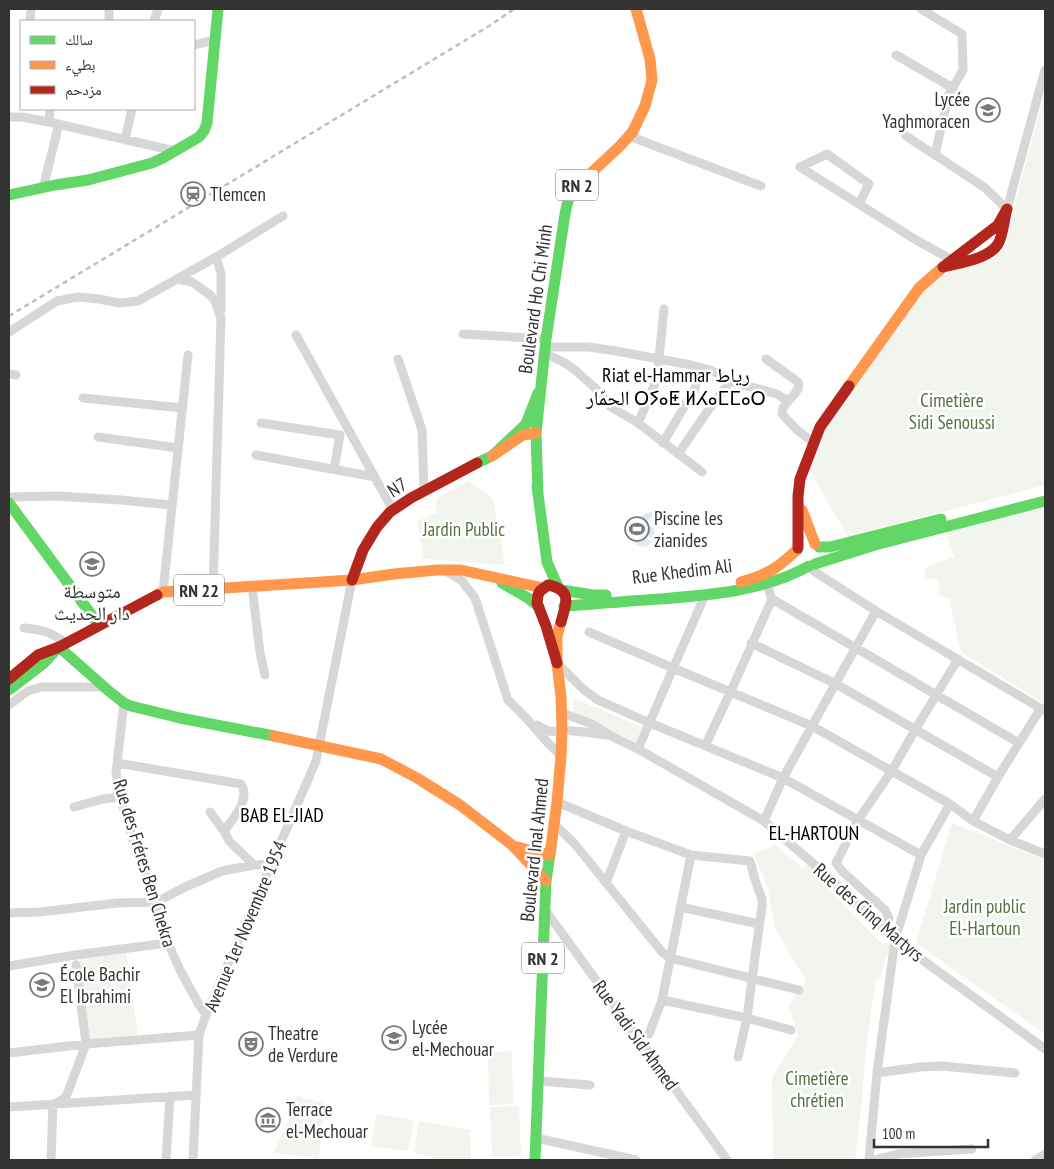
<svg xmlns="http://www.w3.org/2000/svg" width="1054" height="1169" font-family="'PT Sans Narrow','Noto Naskh Arabic','Noto Sans Tifinagh',sans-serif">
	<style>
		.green { fill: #f1f5ed }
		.water { fill: #ddebf3 }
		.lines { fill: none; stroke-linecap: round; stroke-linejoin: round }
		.street { stroke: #d7d7d7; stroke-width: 9 }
		.fast { stroke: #63d668; stroke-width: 11 }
		.slow { stroke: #ff974d; stroke-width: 11 }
		.jam { stroke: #b3261e; stroke-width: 11 }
		.rail { stroke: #bebebe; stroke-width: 2.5; stroke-dasharray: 5 4; stroke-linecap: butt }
		.labels { text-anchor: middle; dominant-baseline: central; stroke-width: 5; stroke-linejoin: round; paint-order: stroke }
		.shield { fill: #fff; stroke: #707070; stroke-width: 1 }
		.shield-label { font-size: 18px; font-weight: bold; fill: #333 }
		.poi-label { font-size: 19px; fill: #333; stroke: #fff; text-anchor: start }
		.street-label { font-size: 19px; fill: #333; stroke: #fff }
		.park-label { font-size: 19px; fill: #56703f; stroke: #fff }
		.neighbourhood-label { font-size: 20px; fill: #000; stroke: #fff }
	</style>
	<rect width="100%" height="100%" fill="#fff"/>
	<path class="green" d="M 1045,92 L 1045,485 L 848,537 L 809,469 L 825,430 L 923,291 L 944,272 L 1003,247 Z
		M 469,481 L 493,498 L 505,565 L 424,559 L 417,521 L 436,513 L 437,498 Z
		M 1045,507 L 1045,704 L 961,652 L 949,598 L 939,595 L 939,581 L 926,578 L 924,568 L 954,557 L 946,532 Z
		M 573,698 L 642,727 L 636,742 L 573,715 Z
		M 952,823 L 1045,860 L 1045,1034 L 916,943 Z
		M 775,845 L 804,869 L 808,863 L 815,868 L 810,874 L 821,882 L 823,880 L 825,881 L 823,884 L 883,945 L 886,942 L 891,946 L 890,953 L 886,958 L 880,979 L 876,979 L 867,1039 L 861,1109 L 855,1160 L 773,1160 L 772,1077 L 798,1036 L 789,1006 L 806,981 L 775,928 L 768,889 L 754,854 Z
		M 126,949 L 138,1037 L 83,1044 L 73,956 Z
		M 512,1051 L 513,1104 L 489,1105 L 488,1052 Z
		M 296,1096 L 324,1103 L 319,1158 L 273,1153 L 298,1103 L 295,1100 Z
		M 519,1106 L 521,1156 L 492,1157 L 490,1107 Z
		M 377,1114 L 414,1120 L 409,1148 L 404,1151 L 371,1146 Z
		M 419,1121 L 470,1130 L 471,1160 L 431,1160 L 432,1156 L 417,1154 L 414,1150 Z"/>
	<path class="water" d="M 652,512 L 653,516 C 645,524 643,527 646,538 L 650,541 L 652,540 L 653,539 L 649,537 L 648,530 L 651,526 L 654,528 C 657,544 643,553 634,542 C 622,527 638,514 652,512 Z"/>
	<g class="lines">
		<path class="street" d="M 921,9 L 962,34 L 963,70 L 948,96 L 935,155
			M 30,21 L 31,9
			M 109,21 L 109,9
			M 154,21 L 158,9
			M 194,45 L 214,40
			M 896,55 L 953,88
			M 9,117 L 22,117 L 49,122 L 175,151
			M 49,122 L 50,109
			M 629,136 L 761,186
			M 906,136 L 984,187 L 1007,209 L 1045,70
			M 125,140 L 132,109
			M 800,167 L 916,240 L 952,260
			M 800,167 L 827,154 L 869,184 L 859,204
			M 43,188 L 59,124
			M 216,257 L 221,273 L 221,311
			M 177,279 L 216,257 L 283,216
			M 9,332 L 57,301 L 78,297 L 99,299 L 119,303 L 138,301 L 177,279 L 192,282 L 209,294 L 214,299 L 221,318 L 213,589
			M 463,334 L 546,339
			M 296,335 L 393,510
			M 545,347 L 589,347 L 616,351 L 691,365 L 710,370 L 736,383 L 777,394 L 788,401 L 783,408 L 782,414 L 797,430 L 814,443
			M 544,353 L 565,363 L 575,370 L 594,387 L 611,407 L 638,423 L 702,472
			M 398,359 L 422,430 L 424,491
			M 766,359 L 798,382 C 801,389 793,396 788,401
			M 9,374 L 16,375
			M 83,398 L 182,408
			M 261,423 L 340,435 L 334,469
			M 638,423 L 655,384 L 658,369 L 664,309
			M 98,437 L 178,448
			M 663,443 L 695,388 L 701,368
			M 678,454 L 707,412 L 731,380
			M 256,455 L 375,477
			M 9,497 L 57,496 L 121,500 L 171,505
			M 812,565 L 813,570 L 815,572 L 876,611 L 1045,711
			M 446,571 L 462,581 L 475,598 L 508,700 L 527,719 L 547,742 L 561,756
			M 252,586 L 260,653 L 265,675
			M 163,592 L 188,355
			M 772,599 L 1019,743
			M 24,628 C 44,630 50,632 66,643
			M 589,632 L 673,668 L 812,726 L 950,804 L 973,821 L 1010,840 L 1045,854
			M 751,643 L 836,684 L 998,777
			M 557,663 L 583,689 L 598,700 L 650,723 L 783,778 L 921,855
			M 124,703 L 116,772 L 120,797 L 135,846 L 157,902 L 168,943 L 180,970 L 198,1003 L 206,1015
			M 9,705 L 28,691 L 41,687 L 104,687
			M 562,713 L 592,724 L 611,736 L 638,749 L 764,821 L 831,879 L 895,940 L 1045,1049
			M 537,725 L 548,731 L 562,732
			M 562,730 L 584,732 L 606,735
			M 705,746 L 731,691 L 772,599 L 767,584
			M 638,749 L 705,595
			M 117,763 L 241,784 C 251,799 233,819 224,831
			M 557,802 L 626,831 L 691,855 L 750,861 L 755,880 L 762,899 L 762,907 L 756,949 L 747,1018 L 738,1057
			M 74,807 L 103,799 L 120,797
			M 210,812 L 224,831 L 229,841 L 254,865
			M 764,821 L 783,778 L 876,611
			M 973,821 L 998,777 L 1041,708
			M 554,824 L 574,843 L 662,952 L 670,958 L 799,990
			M 1010,840 L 1045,799
			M 606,883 L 626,831
			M 680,907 L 759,924
			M 545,910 L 727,1160
			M 9,913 L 40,912 L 117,903 L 157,902 L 185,887 L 222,871 L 254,865 L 272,864
			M 884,929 L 889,918 L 885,910 L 843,872 L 836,863 L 858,820 L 891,772 L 915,730 L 958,659
			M 9,966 L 75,955 L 168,943
			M 662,1000 L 747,1018 L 791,1030
			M 649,1034 L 662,1000 L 691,855
			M 9,1053 L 86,1044 L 199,1035
			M 877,1073 L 920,1067 L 942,1066 L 1015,1073
			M 539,1081 L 590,1085
			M 56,1103 L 66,1097 L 86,1044 L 76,965
			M 9,1107 L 196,1095
			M 536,1138 L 636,1160
			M 51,1160 L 53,1104
			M 166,1160 L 170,1096
			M 193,1160 L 199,1035 L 206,1015 L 316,761 L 352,580
			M 869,1160 L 877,1073 L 895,940 L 921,855 L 950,804
			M 874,1160 L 898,1154 L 972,1149
			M 1035,1160 L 1045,1154"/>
		<path class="fast" d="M 9,195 L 55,185 L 88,180 L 152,163 L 163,158 L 199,137 L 204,131 L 207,123 L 218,9
			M 477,463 L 492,456 L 526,424 L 538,393
			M 537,486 L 547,562 L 558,587
			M 538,495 L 536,433 L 546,339 L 565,214 C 569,192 574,188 591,173
			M 9,503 L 99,625
			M 819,547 L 830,547 L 941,519
			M 815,564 L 875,545 L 1045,501
			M 502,583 L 528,598 L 539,607
			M 562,590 L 593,595 L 606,595
			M 564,606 C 596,604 628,601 660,599 C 711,595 764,591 809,566
			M 59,647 L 110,692 L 124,703 L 131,706 L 180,718 L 274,736
			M 9,690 L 43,664 L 56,650
			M 535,1160 L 546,881 L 551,847"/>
		<path class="slow" d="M 591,173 L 620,146 L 629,136 L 633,131 L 645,106 L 652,80 L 650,59 L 636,9
			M 849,386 L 919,288 L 943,267
			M 492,456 L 523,435 L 536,433
			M 802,510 L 815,544
			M 741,582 C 754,578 767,574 778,566 C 785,561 791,555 797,550
			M 157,595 L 163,592 L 352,580 L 394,574 L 437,570 L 461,570 L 543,588
			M 274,736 L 381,759 L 417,778 L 460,805 L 512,845 L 546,881
			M 513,846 L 550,855
			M 551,847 L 557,802 L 561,756 L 562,730 L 561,697 L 557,663 L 557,636 L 561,622"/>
		<path class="jam" d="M 1007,209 C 1004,219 1003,236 998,244 C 989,259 959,263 943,267 L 998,225 Z
			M 798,548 L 798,496 L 800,479 L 820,427 L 849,386
			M 352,580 L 363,550 L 377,527 L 390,512 L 411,498 L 477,463
			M 557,663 L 546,626 L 537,603 L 538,595 L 540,591 L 548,585 C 573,590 566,603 561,622
			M 9,679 L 38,655 L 59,647 L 157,595"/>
		<path class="rail" d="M 9,316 L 489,26 L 514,9"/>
	</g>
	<defs>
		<g id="school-ring" transform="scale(1.25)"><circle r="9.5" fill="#fff" stroke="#7a7a7a" stroke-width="1.5"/><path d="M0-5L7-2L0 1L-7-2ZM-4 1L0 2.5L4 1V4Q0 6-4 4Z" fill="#7a7a7a"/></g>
		<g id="station-ring" transform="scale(1.25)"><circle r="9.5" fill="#fff" stroke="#7a7a7a" stroke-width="1.5"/><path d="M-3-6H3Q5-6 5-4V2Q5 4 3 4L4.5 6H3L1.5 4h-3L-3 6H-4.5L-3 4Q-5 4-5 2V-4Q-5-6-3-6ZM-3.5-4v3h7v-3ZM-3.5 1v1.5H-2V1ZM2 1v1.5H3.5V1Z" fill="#7a7a7a"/></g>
		<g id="stadium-ring" transform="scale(1.25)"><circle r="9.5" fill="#fff" stroke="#7a7a7a" stroke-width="1.5"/><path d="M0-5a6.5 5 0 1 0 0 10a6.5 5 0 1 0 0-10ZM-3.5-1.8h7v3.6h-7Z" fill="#7a7a7a"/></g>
		<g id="theatre-ring" transform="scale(1.25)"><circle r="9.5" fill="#fff" stroke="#7a7a7a" stroke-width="1.5"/><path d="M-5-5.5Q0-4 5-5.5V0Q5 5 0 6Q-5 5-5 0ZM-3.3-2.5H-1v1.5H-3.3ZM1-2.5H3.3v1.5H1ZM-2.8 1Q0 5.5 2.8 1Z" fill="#7a7a7a"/></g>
		<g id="museum-ring" transform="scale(1.25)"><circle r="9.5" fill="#fff" stroke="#7a7a7a" stroke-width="1.5"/><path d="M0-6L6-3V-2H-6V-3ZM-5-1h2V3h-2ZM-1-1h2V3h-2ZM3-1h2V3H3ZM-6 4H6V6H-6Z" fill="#7a7a7a"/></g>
	</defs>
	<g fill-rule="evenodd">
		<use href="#school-ring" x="988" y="110"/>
		<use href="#station-ring" x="193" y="194"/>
		<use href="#stadium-ring" x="637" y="529"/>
		<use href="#school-ring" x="92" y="564"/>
		<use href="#school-ring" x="42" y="985"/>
		<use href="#school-ring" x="394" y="1038"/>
		<use href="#theatre-ring" x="251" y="1044"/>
		<use href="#museum-ring" x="268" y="1120"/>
	</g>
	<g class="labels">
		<g class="shield">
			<rect x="556" y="169.5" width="42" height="31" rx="4"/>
			<rect x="174" y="574.5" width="50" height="31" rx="4"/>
			<rect x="522" y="942.5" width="42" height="31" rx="4"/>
		</g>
		<g class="shield-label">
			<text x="577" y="185">RN 2</text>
			<text x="199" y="590">RN 22</text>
			<text x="543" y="958">RN 2</text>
		</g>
		<g class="poi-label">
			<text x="970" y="99" text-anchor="end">Lycée<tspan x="970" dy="22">Yaghmoracen</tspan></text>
			<text x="210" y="194">Tlemcen</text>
			<text x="654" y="518">Piscine les<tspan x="654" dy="22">zianides</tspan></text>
			<text x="92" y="591" text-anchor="middle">متوسطة<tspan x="92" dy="22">دار الحديث</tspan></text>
			<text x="60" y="974">École Bachir<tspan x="60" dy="22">El Ibrahimi</tspan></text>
			<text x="412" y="1027">Lycée<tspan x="412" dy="22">el-Mechouar</tspan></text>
			<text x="268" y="1033">Theatre<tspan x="268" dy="22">de Verdure</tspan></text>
			<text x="286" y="1109">Terrace<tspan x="286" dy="22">el-Mechouar</tspan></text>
		</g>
		<g class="street-label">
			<text transform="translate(535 299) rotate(-82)">Boulevard Ho Chi Minh</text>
			<text transform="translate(397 487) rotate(-32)">N7</text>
			<text transform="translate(682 571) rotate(-7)">Rue Khedim Ali</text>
			<text transform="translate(534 850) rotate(-84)">Boulevard Inal Ahmed</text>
			<text transform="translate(145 863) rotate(73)">Rue des Fréres Ben Chekra</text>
			<text transform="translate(869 912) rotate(41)">Rue des Cinq Martyrs</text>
			<text transform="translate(245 926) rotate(-67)">Avenue 1er Novembre 1954</text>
			<text transform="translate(636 1035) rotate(54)">Rue Yadi Sid Ahmed</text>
		</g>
		<g class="park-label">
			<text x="952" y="400">Cimetière<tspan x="952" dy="22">Sidi Senoussi</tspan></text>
			<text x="464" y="529">Jardin Public</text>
			<text x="985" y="906">Jardin public<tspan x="985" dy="22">El-Hartoun</tspan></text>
			<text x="817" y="1078">Cimetière<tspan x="817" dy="22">chrétien</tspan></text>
		</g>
		<g class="neighbourhood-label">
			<text x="676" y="375">Riat el-Hammar رياط<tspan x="676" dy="23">الحمّار ⵔⵢⴰⵟ ⵍⵃⴰⵎⵎⴰⵔ</tspan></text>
			<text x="282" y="815">BAB EL-JIAD</text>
			<text x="814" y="833">EL-HARTOUN</text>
		</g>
	</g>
	<rect width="1054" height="1169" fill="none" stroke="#333333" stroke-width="20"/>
	<rect x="20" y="20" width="175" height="90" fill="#ffffff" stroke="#adadad"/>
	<rect x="30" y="36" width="25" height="8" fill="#63d668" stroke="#adadad"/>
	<text x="65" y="45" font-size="15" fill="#333333">سالك</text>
	<rect x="30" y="61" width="25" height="8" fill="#ff974d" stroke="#adadad"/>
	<text x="65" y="70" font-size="15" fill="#333333">بطيء</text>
	<rect x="30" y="86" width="25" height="8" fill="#b3261e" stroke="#adadad"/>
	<text x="65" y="95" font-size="15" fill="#333333">مزدحم</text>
	<path d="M874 1139v8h114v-8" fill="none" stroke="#333333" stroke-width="2.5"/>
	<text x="882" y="1139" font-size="15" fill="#333333" stroke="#ffffff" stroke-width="4" paint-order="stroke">100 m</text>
</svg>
